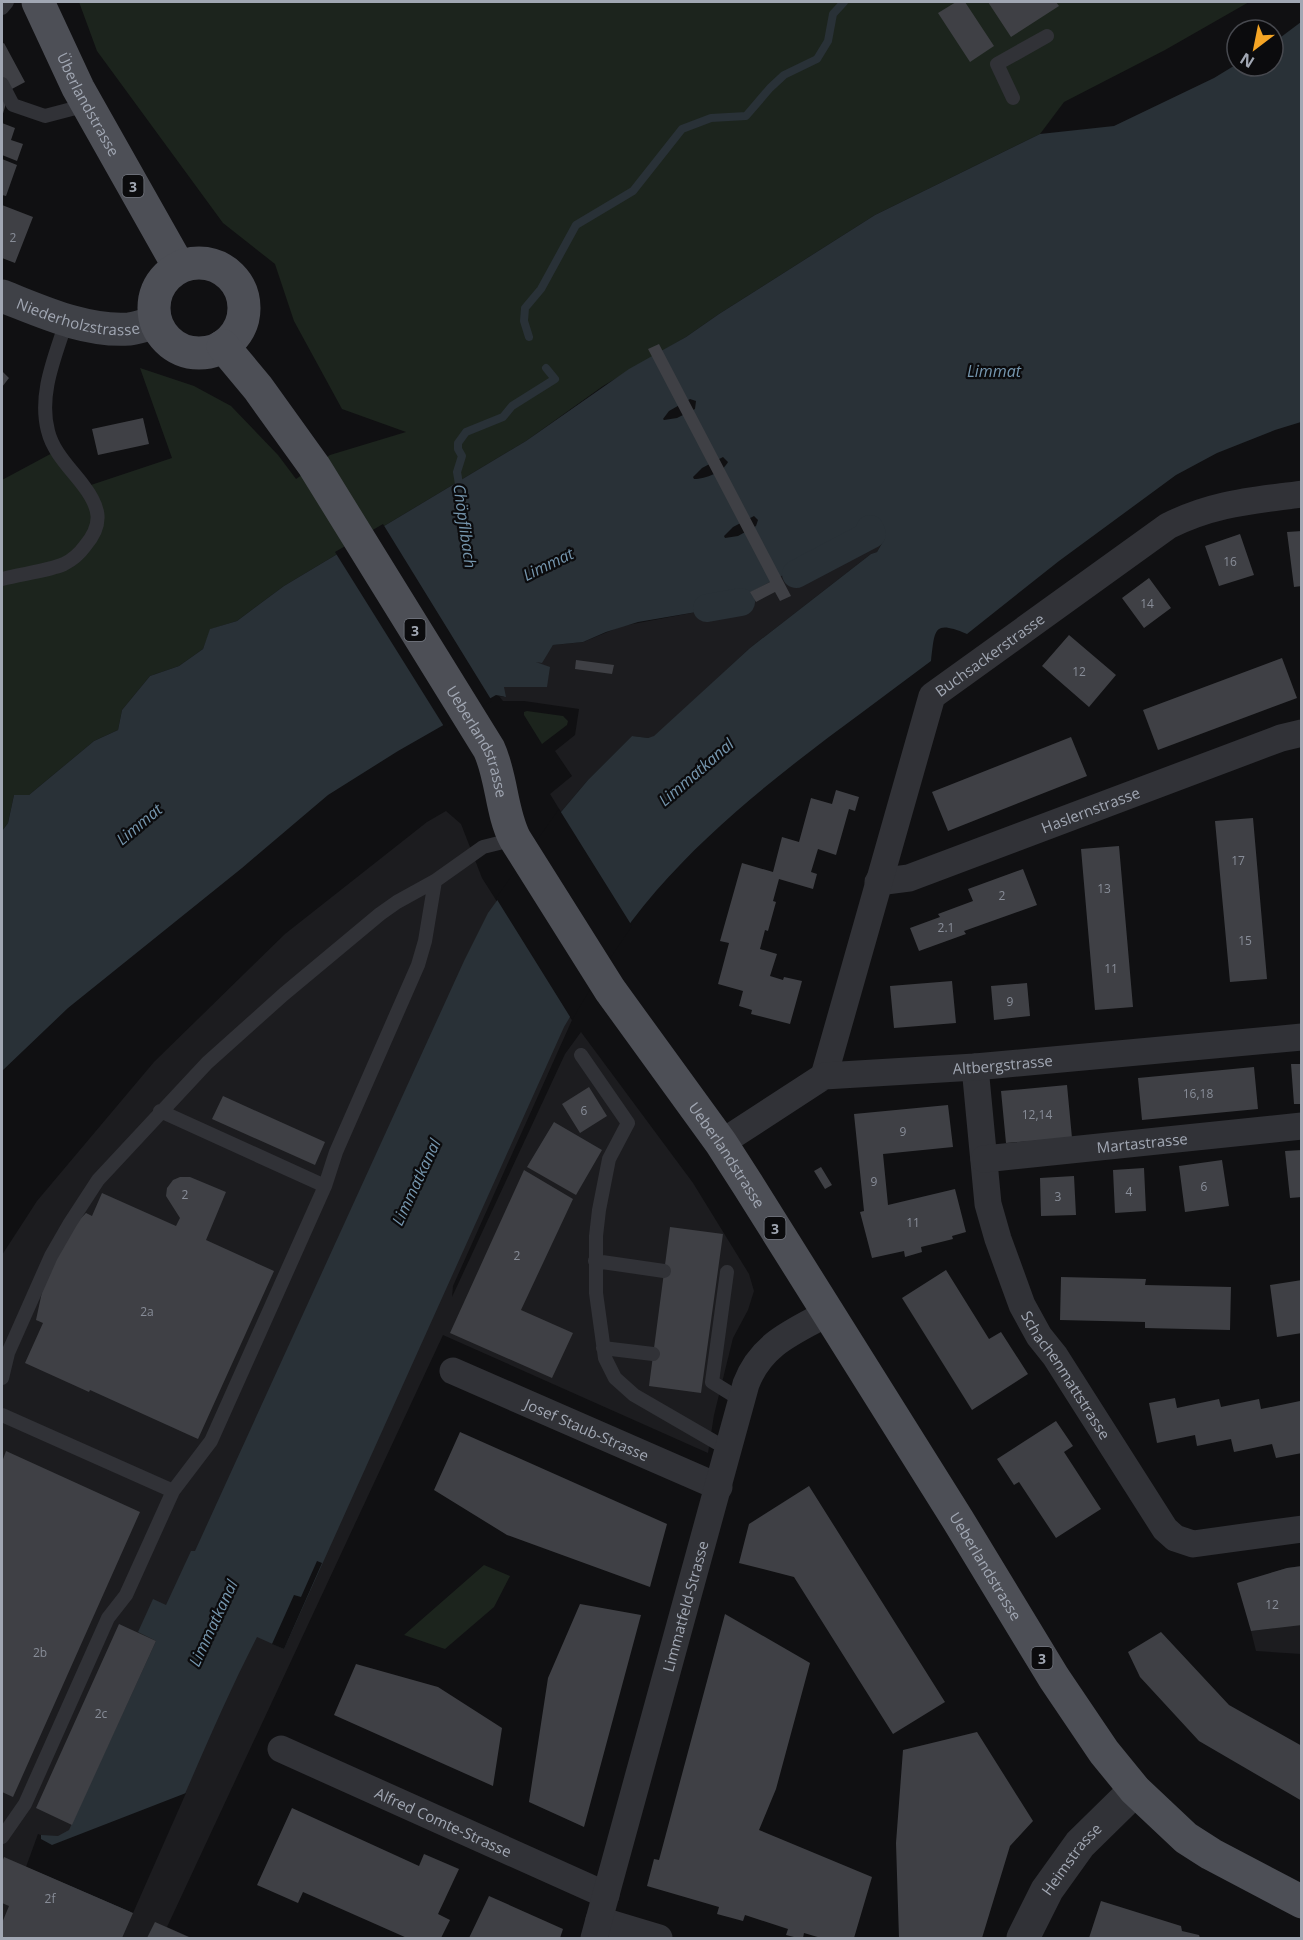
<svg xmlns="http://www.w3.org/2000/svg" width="1303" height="1940" font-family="'Open Sans',sans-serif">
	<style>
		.built { fill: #1c1c1f }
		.green { fill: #1c241d }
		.water { fill: #293137; fill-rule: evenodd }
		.pier { fill: #101012 }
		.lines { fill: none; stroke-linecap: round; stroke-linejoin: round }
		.stream { stroke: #293137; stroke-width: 8 }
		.canal { stroke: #293137; stroke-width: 28 }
		.building { fill: #3f4045 }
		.service { stroke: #313237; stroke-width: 14 }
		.minor { stroke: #313237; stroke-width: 27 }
		.tertiary { stroke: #313237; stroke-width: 33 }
		.secondary { stroke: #3f4147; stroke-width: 33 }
		.primary { stroke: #4d4f56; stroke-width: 33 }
		.labels { text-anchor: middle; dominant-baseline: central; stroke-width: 4.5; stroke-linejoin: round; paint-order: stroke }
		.number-label { font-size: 12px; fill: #888d98 }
		.shield { fill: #0b0b0d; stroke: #747881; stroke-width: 1.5 }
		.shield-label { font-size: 14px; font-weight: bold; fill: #a1a7b3 }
		.street-label { font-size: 15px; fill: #a1a7b3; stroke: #0b0b0d }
		.water-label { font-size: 16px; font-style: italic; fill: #7697af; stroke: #0b0b0d }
	</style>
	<rect width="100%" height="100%" fill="#101012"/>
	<path class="built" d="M 876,526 L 882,529 L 885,538 L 877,552 L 871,554 L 750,648 L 654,737 L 648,738 L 632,736 L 588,780 L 561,812 L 550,794 L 572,776 L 555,751 L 575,735 L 579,709 L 524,701 L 503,701 L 499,696 L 504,697 L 504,687 L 547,687 L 543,665 L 536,663 L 544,658 L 553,645 L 583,642 L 622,626 L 707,610 L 707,606 L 730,598 L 740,598 Z
		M 446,811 L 461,824 L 482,878 L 572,1020 L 453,1286 L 452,1297 L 565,1054 L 581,1032 L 693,1183 L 749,1274 L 754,1291 L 748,1310 L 733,1338 L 714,1415 L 708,1453 L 443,1335 L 167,1927 L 192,1938 L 2,1938 L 2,1255 L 37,1201 L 154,1062 L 285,934 L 427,822 Z
		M 1301,1566 L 1301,1654 L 1256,1651 L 1251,1631 L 1275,1628 L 1259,1577 L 1287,1568 Z"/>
	<path class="green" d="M 79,2 L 1249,2 L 1165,50 L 1064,102 L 1040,134 L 875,215 L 719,314 L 686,337 L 603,386 L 526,441 L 284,586 L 237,621 L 211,629 L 203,649 L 179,666 L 150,676 L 122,710 L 118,730 L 94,741 L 29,795 L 14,795 L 8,823 L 2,831 L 2,480 L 56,451 L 85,487 L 172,458 L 140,368 L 194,386 L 231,406 L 278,455 L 296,479 L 330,455 L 406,432 L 342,409 L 294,321 L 275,264 L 223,223 L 97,51 Z
		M 527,711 L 563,716 L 568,721 L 567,725 L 542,744 L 524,715 L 524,712 Z
		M 484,1565 L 510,1576 L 494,1607 L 445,1649 L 404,1635 Z"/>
	<path class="water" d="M 1301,22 L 1301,422 L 1275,430 L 1217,453 L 1176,475 L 1059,561 L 967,634 C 933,620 935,629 931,661 C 836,733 734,801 656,891 C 620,932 592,980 564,1027 L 284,1649 L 257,1637 C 206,1736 169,1841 117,1938 L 3,1938 L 41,1835 L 58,1836 L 69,1830 L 156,1641 L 138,1632 L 153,1599 L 166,1605 L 191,1551 L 195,1551 L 464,961 L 488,913 L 561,812 L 588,780 L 632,736 L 648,738 L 654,736 L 750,648 L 871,554 L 877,552 L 885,538 L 882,529 L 876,526 L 740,598 L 730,598 L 707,606 L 708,610 L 638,622 L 606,632 L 583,642 L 553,645 L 542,663 L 536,662 L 550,667 L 547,687 L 504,687 L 506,697 L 496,695 L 398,751 L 328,795 L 242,868 L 68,1008 L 2,1071 L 2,831 L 8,823 L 14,795 L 29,795 L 94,741 L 118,730 L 122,710 L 150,676 L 179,666 L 203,649 L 210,629 L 237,621 L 284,586 L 526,441 L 629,369 L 686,337 L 719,314 L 875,215 L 1040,134 L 1114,126 L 1214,78 L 1237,64 L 1237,66 L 1273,66 L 1273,43 ZM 690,399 L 696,401 L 695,409 L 677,418 L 664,420 L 663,419 L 669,411 ZM 723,457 L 728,462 C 723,472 706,479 694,479 L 693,477 L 702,468 ZM 754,516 L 758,520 L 756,526 L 738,536 L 725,538 L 724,536 L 733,527 Z"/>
	<path class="pier" d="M 383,524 L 492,701 L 445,728 L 335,552 Z
		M 559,809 L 632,926 L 598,976 L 572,1020 L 496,898 Z
		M 317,1561 L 322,1563 L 284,1649 L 272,1644 L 294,1595 L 301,1597 Z
		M 186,1793 L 133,1913 L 26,1867 L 38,1834 L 41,1835 L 41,1839 L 52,1845 Z"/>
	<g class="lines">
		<path class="stream" d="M 529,337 L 524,321 L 525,308 L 541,289 L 576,225 L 633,191 L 682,129 L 711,118 L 746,116 L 770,88 L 784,75 L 817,59 L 828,41 L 833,14 L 844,2
			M 460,490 L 457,472 L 462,456 L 458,449 L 458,443 L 466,432 L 503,417 L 512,406 L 555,379 L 546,368"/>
		<path class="canal" d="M 796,574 L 872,534 L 870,529
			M 707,608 L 741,602"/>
	</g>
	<path class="building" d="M 956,2 L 965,2 L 994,46 L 970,62 L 938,13 Z
		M 988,2 L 1056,2 L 1059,6 L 1011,37 Z
		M 4,43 L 25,82 L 10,90 L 2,117 L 2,44 Z
		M 2,123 L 15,128 L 11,140 L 23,144 L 17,161 L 2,155 Z
		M 2,159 L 17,165 L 6,196 L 2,195 Z
		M 2,205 L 33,217 L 15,263 L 2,258 Z
		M 659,344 L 791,596 L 780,601 L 775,592 L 756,602 L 750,592 L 770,582 L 648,349 Z
		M 2,371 L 9,378 L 2,387 Z
		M 143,418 L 149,444 L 98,455 L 92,429 Z
		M 1302,531 L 1302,586 L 1294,587 L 1287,532 Z
		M 1240,534 L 1254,575 L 1219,586 L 1205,546 Z
		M 1149,578 L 1171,608 L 1144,628 L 1122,598 Z
		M 1069,635 L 1116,675 L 1089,707 L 1042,666 Z
		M 1282,658 L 1297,698 L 1158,750 L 1143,710 Z
		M 576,660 L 614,665 L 612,674 L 575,669 Z
		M 1071,737 L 1087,776 L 948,831 L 932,792 Z
		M 836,790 L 859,797 L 855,811 L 849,809 L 836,855 L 818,849 L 811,872 L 817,874 L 813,889 L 779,879 L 773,901 L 776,902 L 768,931 L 765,930 L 760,949 L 777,954 L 770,976 L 783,980 L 784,977 L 802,981 L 790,1024 L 751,1014 L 752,1010 L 739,1006 L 743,991 L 718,984 L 729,943 L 720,941 L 742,863 L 773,872 L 782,837 L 799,842 L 811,798 L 832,804 Z
		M 1253,818 L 1267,979 L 1230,982 L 1215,821 Z
		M 1119,846 L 1133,1007 L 1095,1010 L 1081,849 Z
		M 1023,869 L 1037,905 L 964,931 L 966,934 L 919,951 L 910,928 L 940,917 L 938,914 L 973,901 L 968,889 Z
		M 952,981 L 956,1023 L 894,1028 L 890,986 Z
		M 1027,983 L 1030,1016 L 994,1020 L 991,986 Z
		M 1291,1064 L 1302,1064 L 1302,1104 L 1294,1104 Z
		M 1254,1067 L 1258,1109 L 1142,1120 L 1138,1078 Z
		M 1067,1085 L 1072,1138 L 1006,1143 L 1001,1091 Z
		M 589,1087 L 607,1116 L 580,1133 L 562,1104 Z
		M 223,1096 L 325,1142 L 315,1165 L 212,1119 Z
		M 948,1105 L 953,1147 L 883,1154 L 888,1205 L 955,1189 L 966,1232 L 952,1236 L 953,1239 L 921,1247 L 922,1252 L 905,1257 L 904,1251 L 872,1258 L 860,1212 L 864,1211 L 854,1114 Z
		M 554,1122 L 602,1150 L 576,1195 L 527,1167 Z
		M 1302,1150 L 1302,1197 L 1290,1198 L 1285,1151 Z
		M 1222,1160 L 1229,1206 L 1185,1212 L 1179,1166 Z
		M 821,1167 L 832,1185 L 825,1189 L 814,1171 Z
		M 1144,1168 L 1146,1211 L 1115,1213 L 1113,1170 Z
		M 524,1170 L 573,1199 L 521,1310 L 573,1333 L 552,1378 L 450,1333 Z
		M 1074,1176 L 1076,1215 L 1041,1216 L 1040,1178 Z
		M 180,1177 L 190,1177 L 226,1192 L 206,1240 L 274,1271 L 198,1439 L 90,1390 L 89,1392 L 25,1363 L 43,1323 L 36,1320 L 45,1278 L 72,1227 L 86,1213 L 92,1216 L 102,1193 L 176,1226 L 180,1218 L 166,1196 L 167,1188 L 173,1180 Z
		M 670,1227 L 723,1234 L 701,1393 L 649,1386 Z
		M 946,1270 L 989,1339 L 1001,1332 L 1028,1374 L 972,1410 L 902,1298 Z
		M 1061,1277 L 1146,1279 L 1145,1285 L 1231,1287 L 1230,1330 L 1145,1328 L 1145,1322 L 1060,1320 Z
		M 1302,1280 L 1302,1333 L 1277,1337 L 1270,1285 Z
		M 1175,1398 L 1177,1408 L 1219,1399 L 1221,1407 L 1259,1399 L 1261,1409 L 1300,1401 L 1302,1453 L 1276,1458 L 1272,1444 L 1234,1452 L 1231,1439 L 1197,1446 L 1195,1435 L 1157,1443 L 1149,1403 Z
		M 1056,1421 L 1073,1446 L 1064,1452 L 1101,1509 L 1056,1538 L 1019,1482 L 1014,1485 L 997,1459 Z
		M 460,1432 L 667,1524 L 650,1587 L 507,1535 L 434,1490 Z
		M 6,1451 L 140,1512 L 13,1797 L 2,1792 L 2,1462 Z
		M 809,1486 L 945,1702 L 893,1734 L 794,1577 L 739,1563 L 749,1524 Z
		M 1302,1566 L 1302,1625 L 1251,1631 L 1237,1583 L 1287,1568 Z
		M 580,1604 L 641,1615 L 584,1827 L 529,1802 L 548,1678 Z
		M 725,1614 L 810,1663 L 776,1789 L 759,1830 L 872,1877 L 854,1938 L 821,1938 L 804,1933 L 803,1938 L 798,1938 L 786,1935 L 788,1929 L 745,1915 L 743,1921 L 717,1914 L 719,1907 L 647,1886 L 654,1859 L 659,1860 Z
		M 119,1624 L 156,1641 L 72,1825 L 36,1808 Z
		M 1161,1632 L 1229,1705 L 1302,1746 L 1302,1801 L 1199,1741 L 1140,1677 L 1128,1652 Z
		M 356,1664 L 438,1687 L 502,1728 L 493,1786 L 334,1715 Z
		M 977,1732 L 1033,1821 L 1010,1846 L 982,1938 L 899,1938 L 896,1843 L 903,1750 Z
		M 292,1808 L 419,1866 L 424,1854 L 459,1869 L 438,1914 L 450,1920 L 441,1938 L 407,1938 L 303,1892 L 298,1903 L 257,1885 Z
		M 4,1857 L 133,1913 L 122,1938 L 2,1938 L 2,1923 L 9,1906 L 2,1903 L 2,1862 Z
		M 489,1896 L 563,1929 L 560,1938 L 469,1938 Z
		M 1101,1901 L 1181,1926 L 1182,1931 L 1199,1935 L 1200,1938 L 1089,1938 Z
		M 155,1922 L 191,1938 L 147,1938 Z"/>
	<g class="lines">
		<path class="service" d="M 2,8 L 7,2
			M 2,84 L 13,105 L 45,116 L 87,105
			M 1013,98 L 997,64 L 1047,36
			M 2,579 C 20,574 48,571 64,564 C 72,560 80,553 85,546 C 104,524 100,507 83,485 C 70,468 53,452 48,431 C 38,393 56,355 67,319
			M 581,1055 L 628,1123 L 609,1159 L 599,1210 L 596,1236 L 596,1293 L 605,1358 L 615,1378 L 634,1395 L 729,1450
			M 160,1111 L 325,1186
			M 595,1261 L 664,1271
			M 727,1272 L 712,1382 L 741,1400
			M 603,1348 L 653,1354
			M 2,1378 L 8,1353 L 51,1256 L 70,1223 L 98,1180 L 207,1063 L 284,994 L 380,914 L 397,902 L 435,881 L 483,847 L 515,839
			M 2,1415 L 173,1491
			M 2,1837 L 25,1804 L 108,1618 L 126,1595 L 173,1491 L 211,1441 L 325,1186 L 336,1152 L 418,965 L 425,941 L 435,881"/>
		<g class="minor">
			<path id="s1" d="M 878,882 L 909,878 L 1281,738 L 1302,733"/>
			<path id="s2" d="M 975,1067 L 988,1204 L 998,1239 L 1022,1305 L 1039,1336 L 1055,1356 L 1165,1529 L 1175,1538 L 1193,1544 L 1302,1529"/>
			<path id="s3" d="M 824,1076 L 932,696 L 1168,526 C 1214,503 1251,501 1302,494"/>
			<path id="s4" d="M 721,1143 L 824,1076 L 975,1067 L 1302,1037"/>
			<path id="s5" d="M 984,1159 L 1302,1126"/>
			<path id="s6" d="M 453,1371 L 719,1487"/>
			<path id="s7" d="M 281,1749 L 606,1895"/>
			<path d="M 599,1920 L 659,1938"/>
			<path id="s8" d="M 594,1938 L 746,1384 C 761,1344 793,1332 828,1313"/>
		</g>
		<path class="tertiary" id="s9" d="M 1023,1938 L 1047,1890 L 1080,1844 L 1135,1790"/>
		<path class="secondary" id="s10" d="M 2,296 C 41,311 85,332 129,329 C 138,328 147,324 156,323"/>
		<g class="primary">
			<path id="s11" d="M 38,2 L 78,88 L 179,267"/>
			<circle cx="199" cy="308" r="45"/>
			<path id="s12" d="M 223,346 L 258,388 L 314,466 L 489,749 C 502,777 501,812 515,839 L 610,990 L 721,1143 L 748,1185 L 958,1520 L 1054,1678 L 1104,1752 L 1135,1790 L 1186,1838 L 1211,1854 L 1302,1902"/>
		</g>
	</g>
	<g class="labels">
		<g class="number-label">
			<text x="13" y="237">2</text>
			<text x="1230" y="561">16</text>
			<text x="1147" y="603">14</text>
			<text x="1079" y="671">12</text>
			<text x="1238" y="860">17</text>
			<text x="1104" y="888">13</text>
			<text x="1002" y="895">2</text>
			<text x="946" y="927">2.1</text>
			<text x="1245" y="940">15</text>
			<text x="1111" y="968">11</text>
			<text x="1010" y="1001">9</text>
			<text x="1198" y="1093">16,18</text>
			<text x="584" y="1110">6</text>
			<text x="1037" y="1114">12,14</text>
			<text x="903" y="1131">9</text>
			<text x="874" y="1181">9</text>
			<text x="1204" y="1186">6</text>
			<text x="1129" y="1191">4</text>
			<text x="185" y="1194">2</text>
			<text x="1058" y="1196">3</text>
			<text x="913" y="1222">11</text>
			<text x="517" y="1255">2</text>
			<text x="147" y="1311">2a</text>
			<text x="1272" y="1604">12</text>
			<text x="40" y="1652">2b</text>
			<text x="101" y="1713">2c</text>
			<text x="50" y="1898">2f</text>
		</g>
		<g class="shield">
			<rect x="122.5" y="175" width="21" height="22" rx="4.5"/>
			<rect x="404.5" y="619" width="21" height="22" rx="4.5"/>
			<rect x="764.5" y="1217" width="21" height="22" rx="4.5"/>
			<rect x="1031.5" y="1647" width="21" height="22" rx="4.5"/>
		</g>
		<g class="shield-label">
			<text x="133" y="186">3</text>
			<text x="415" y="630">3</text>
			<text x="775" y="1228">3</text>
			<text x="1042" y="1658">3</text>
		</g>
		<g class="street-label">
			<text stroke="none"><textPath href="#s11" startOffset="114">Überlandstrasse</textPath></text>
			<text stroke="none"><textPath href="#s10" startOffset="80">Niederholzstrasse</textPath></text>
			<text stroke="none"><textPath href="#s3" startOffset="466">Buchsackerstrasse</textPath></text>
			<text stroke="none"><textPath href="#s12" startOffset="472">Ueberlandstrasse</textPath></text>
			<text stroke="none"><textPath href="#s1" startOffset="225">Haslernstrasse</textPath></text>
			<text stroke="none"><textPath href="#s4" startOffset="302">Altbergstrasse</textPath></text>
			<text stroke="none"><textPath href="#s5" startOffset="159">Martastrasse</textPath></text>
			<text stroke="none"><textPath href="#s12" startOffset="958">Ueberlandstrasse</textPath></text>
			<text stroke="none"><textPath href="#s2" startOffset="327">Schachenmattstrasse</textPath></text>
			<text stroke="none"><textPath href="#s6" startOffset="146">Josef Staub-Strasse</textPath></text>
			<text stroke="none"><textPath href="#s12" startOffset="1444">Ueberlandstrasse</textPath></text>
			<text stroke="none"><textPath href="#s8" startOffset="344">Limmatfeld-Strasse</textPath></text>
			<text stroke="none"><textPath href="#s7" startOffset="178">Alfred Comte-Strasse</textPath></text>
			<text stroke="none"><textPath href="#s9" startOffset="93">Heimstrasse</textPath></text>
		</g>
		<g class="water-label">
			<text x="994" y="371">Limmat</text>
			<text transform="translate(465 526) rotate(82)">Chöpflibach</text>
			<text transform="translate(548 564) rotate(-26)">Limmat</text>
			<text transform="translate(696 772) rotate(-41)">Limmatkanal</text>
			<text transform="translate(139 824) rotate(-40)">Limmat</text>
			<text transform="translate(416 1182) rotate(-65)">Limmatkanal</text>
			<text transform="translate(213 1623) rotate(-65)">Limmatkanal</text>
		</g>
	</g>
	<rect width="1303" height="1940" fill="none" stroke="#a1a7b3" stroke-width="6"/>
	<g transform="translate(1255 48) rotate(212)"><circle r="28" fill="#0b0b0d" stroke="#47494f" stroke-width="1.5"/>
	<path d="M0-4.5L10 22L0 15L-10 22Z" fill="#f5a525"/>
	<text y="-9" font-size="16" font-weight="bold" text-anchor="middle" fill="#a1a7b3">N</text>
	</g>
</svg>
